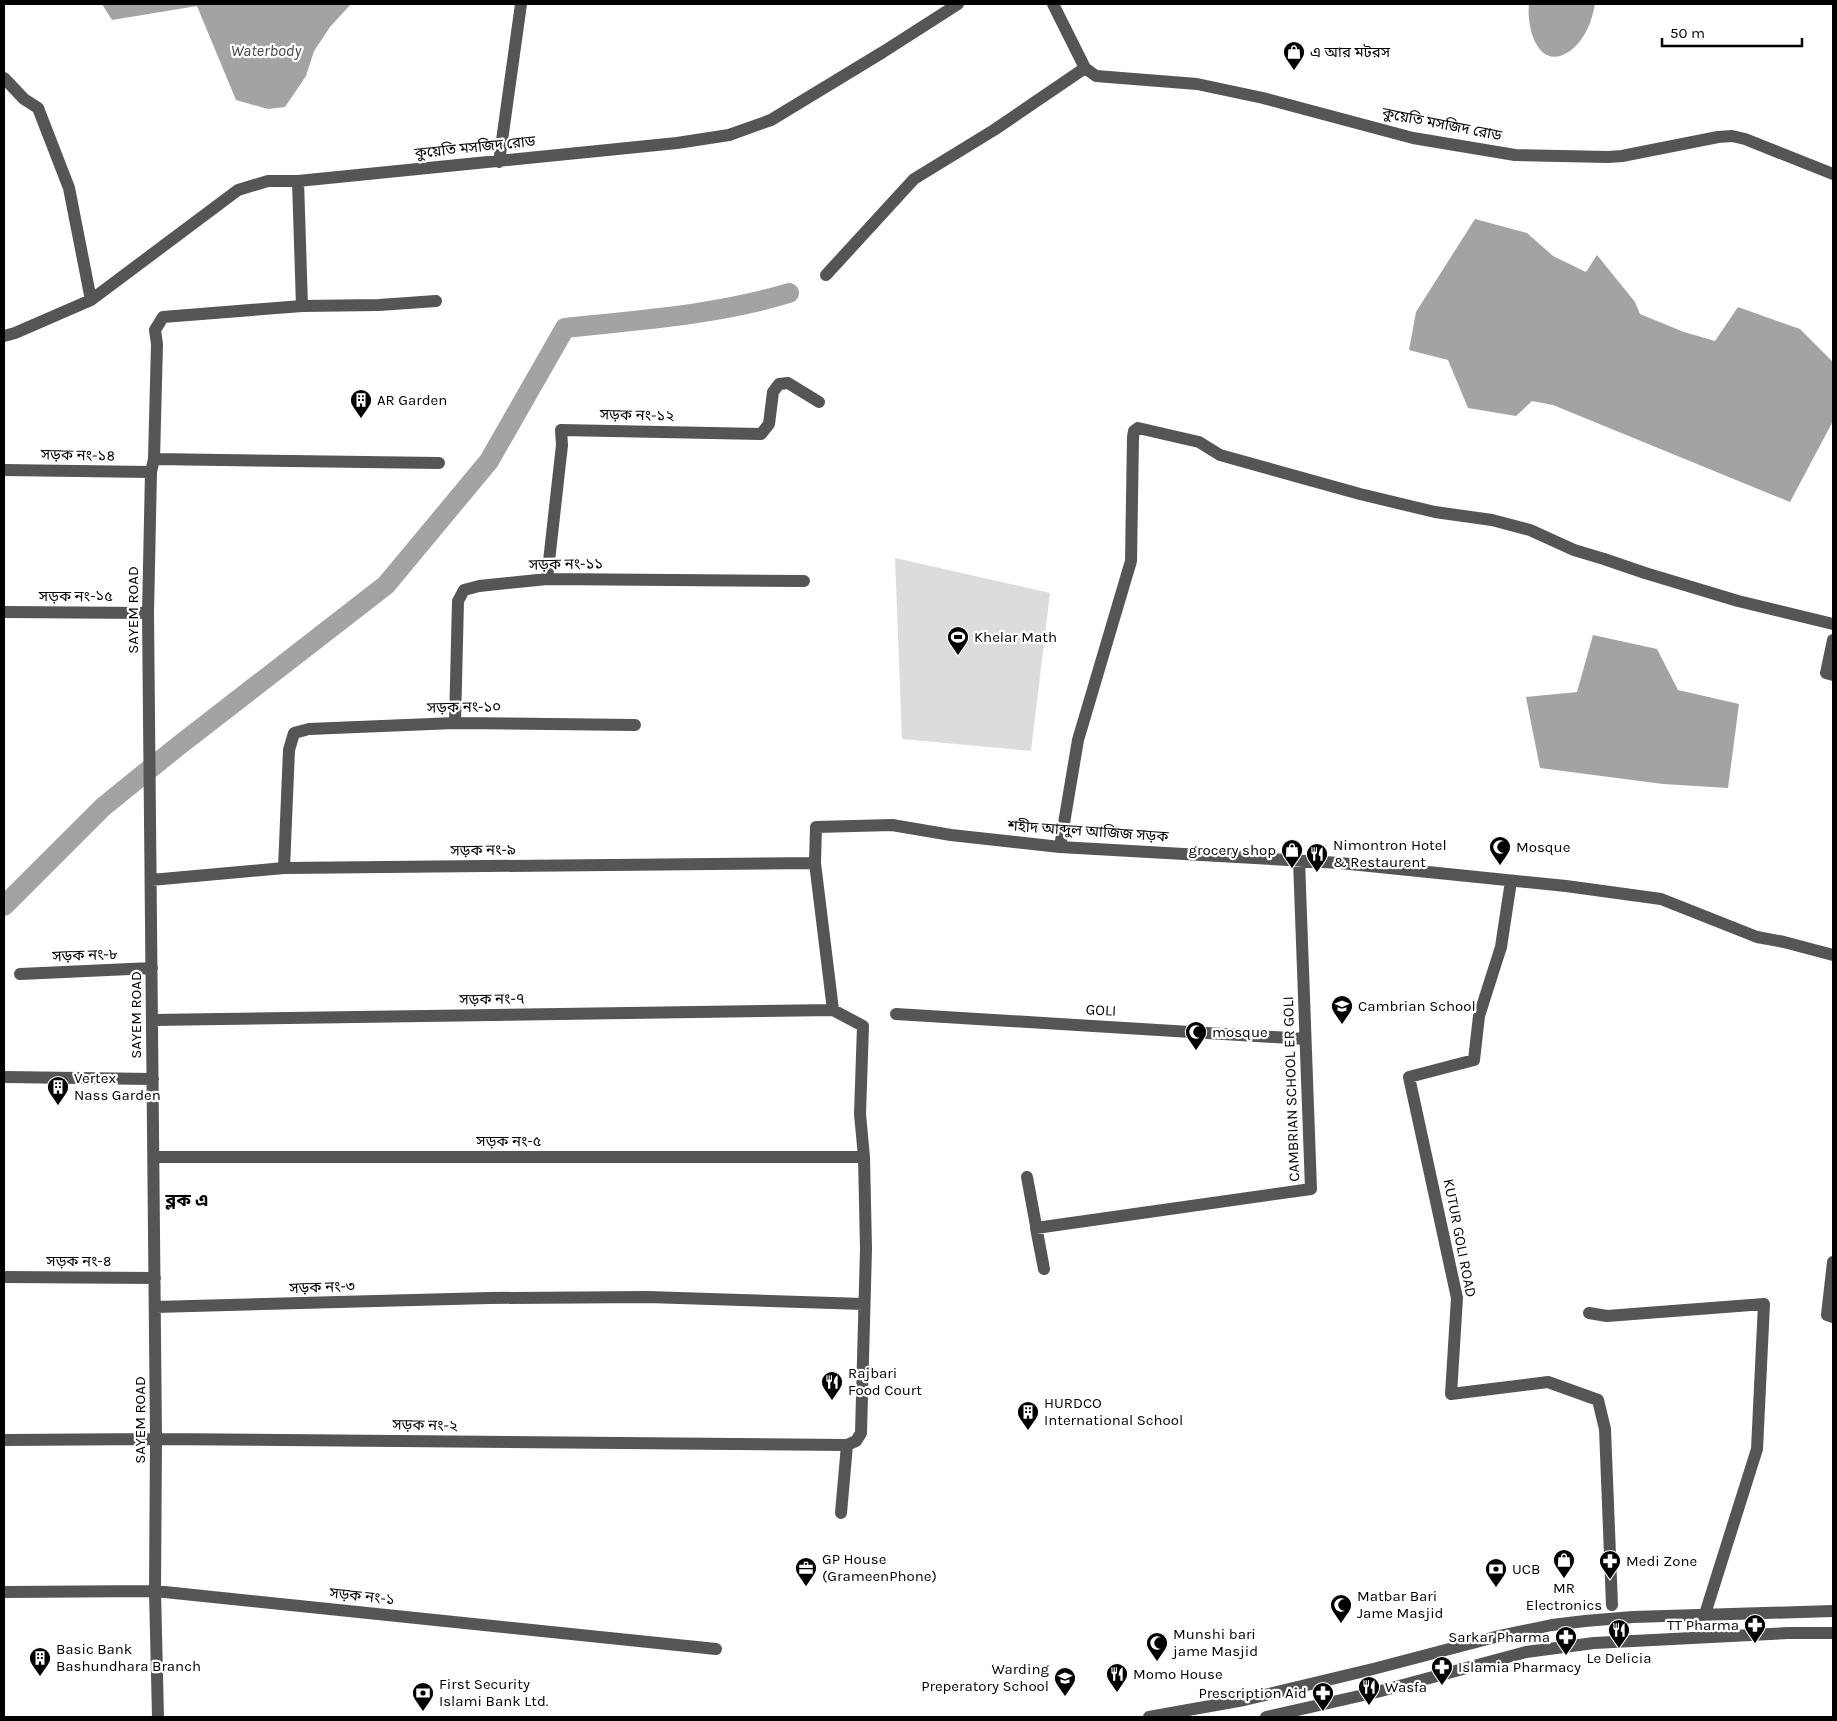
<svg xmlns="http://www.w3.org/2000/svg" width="1837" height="1721" font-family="Karla,'Noto Sans Bengali',sans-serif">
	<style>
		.green { fill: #dcdcdc }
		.water { fill: #a3a3a3 }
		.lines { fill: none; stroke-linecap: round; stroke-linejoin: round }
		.canal { stroke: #a3a3a3; stroke-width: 20 }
		.minor { stroke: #555; stroke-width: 12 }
		.labels { text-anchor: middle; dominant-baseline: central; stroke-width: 4.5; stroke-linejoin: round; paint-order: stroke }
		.poi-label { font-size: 15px; fill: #000; stroke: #fff; text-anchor: start }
		.street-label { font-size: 15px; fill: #000; stroke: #fff }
		.water-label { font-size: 16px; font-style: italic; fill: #444; stroke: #fff }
		.quarter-label { font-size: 18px; font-weight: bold; fill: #000; stroke: #fff }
	</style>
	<rect width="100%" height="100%" fill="#fff"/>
	<path class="green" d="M 895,558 L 1050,593 L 1031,751 L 902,739 Z"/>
	<path class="water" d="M 102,4 L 351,4 L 330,27 L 314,51 L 306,76 L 285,107 L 268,109 L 236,100 L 197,6 L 112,20 Z
		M 1529,4 L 1595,4 C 1592,21 1585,40 1570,51 C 1538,73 1526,27 1529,4 Z
		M 1475,219 L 1527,233 L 1553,256 L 1586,272 L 1597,255 L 1635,302 L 1640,314 L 1684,332 L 1715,341 L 1738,307 L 1800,329 L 1833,362 L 1833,421 L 1790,502 L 1553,405 L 1532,401 L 1516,416 L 1468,408 L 1448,360 L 1409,350 L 1416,312 Z
		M 1593,635 L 1657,649 L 1678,690 L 1739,704 L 1728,788 L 1663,784 L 1540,768 L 1526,697 L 1577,692 Z"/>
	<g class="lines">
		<path class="canal" d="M 4,906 L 103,807 L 177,747 L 386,585 L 489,461 L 565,328 C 640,320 716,315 789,293"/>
		<path class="minor" d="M 1053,4 L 1085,68 L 1096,76 L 1197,84 L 1263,98 L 1413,138 L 1515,155 L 1608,157 L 1622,156 L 1718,137 L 1732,136 L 1745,139 L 1833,174
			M 4,78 L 24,99 L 38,108 L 69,188 L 91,300
			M 499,162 L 521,4
			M 298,181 L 302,306
			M 826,275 L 914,179 L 994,130 L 1085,68
			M 4,336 L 15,333 L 91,300 L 238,190 L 268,181 L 298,181 L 677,143 L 729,135 L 771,120 L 883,52 L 958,4
			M 154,459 L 439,463
			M 4,470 L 151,472
			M 547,579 L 562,445 L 561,430 L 761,434 L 769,424 L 773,392 L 779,384 L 788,383 L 819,402
			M 4,612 L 148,613
			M 1833,640 L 1826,673 L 1833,675
			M 455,723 L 458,601 L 464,590 L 479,586 L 547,579 L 804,581
			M 1060,847 L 1078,740 L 1131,561 L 1133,437 L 1134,431 L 1138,428 L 1199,442 L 1220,455 L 1360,494 L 1435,512 L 1492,520 L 1530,530 L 1574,550 L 1604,559 L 1645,573 L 1738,601 L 1833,624
			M 284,868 L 289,750 L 294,733 L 309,729 L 455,723 L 635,725
			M 151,880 L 284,868 L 815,863
			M 1511,881 L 1501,947 L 1479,1016 L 1474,1060 L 1409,1077 L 1457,1298 L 1451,1394 L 1548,1382 L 1598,1400 L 1605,1429 L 1612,1605
			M 20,974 L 152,968
			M 833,1010 L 815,863 L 816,827 L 892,825 L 951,835 L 1060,847 L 1340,863 L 1566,886 L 1661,899 L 1757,937 L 1784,942 L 1833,955
			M 896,1014 L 1305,1039
			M 152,1020 L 833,1010 L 863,1026 L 860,1114 L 864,1157 L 866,1249 L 861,1433 L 856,1441 L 847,1445 L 841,1513
			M 4,1077 L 153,1079
			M 154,1157 L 864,1157
			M 1027,1177 L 1044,1269 L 1036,1228 L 1311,1189 L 1299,860
			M 1833,1262 L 1827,1315 L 1833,1317
			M 4,1277 L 155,1278
			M 155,1307 L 489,1298 L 648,1297 L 864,1304
			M 1589,1313 L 1607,1316 L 1764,1304 L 1757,1449 L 1705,1614
			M 4,1440 L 156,1439 L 847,1445
			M 4,1592 L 155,1591 L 716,1649
			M 158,1717 L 155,1591 L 156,1439 L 148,613 L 151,472 L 154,459 L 157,344 L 155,330 L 163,317 L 302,306 L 379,305 L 436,301
			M 1149,1717 L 1244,1700 L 1373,1669 L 1499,1636 L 1552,1625 L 1585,1621 L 1633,1617 L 1833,1611
			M 1266,1717 L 1377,1692 L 1526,1652 L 1594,1643 L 1788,1633 L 1833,1633"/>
	</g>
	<defs>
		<g id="shop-pin" transform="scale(1.125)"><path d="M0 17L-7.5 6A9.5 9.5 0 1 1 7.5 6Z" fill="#000" stroke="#fff"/><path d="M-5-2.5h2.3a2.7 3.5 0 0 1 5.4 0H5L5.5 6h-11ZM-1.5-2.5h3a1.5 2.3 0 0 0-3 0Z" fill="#fff"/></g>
		<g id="building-pin" transform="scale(1.125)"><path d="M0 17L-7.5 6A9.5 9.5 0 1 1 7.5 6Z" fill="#000" stroke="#fff"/><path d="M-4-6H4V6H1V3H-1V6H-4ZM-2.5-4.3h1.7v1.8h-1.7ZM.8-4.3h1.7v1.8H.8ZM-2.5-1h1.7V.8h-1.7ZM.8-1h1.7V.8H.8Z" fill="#fff"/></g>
		<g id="stadium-pin" transform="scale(1.125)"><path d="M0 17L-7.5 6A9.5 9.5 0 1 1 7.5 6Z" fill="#000" stroke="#fff"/><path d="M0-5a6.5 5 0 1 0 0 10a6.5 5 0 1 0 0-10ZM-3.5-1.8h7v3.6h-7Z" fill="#fff"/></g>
		<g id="mosque-pin" transform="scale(1.125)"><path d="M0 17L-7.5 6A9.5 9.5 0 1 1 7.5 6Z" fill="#000" stroke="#fff"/><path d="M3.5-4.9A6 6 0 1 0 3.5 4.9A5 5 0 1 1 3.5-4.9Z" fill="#fff"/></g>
		<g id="restaurant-pin" transform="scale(1.125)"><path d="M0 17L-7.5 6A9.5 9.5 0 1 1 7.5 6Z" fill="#000" stroke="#fff"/><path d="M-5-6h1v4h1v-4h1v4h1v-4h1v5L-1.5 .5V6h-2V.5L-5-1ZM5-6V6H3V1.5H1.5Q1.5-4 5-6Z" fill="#fff"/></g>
		<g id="school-pin" transform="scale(1.125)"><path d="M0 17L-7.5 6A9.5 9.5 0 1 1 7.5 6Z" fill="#000" stroke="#fff"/><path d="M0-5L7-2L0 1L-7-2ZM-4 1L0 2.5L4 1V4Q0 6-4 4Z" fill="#fff"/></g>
		<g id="pharmacy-pin" transform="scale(1.125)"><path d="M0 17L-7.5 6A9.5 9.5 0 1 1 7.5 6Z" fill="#000" stroke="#fff"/><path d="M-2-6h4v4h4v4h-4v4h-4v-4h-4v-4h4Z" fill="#fff"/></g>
		<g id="office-pin" transform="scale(1.125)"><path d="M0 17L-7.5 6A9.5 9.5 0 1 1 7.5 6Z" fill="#000" stroke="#fff"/><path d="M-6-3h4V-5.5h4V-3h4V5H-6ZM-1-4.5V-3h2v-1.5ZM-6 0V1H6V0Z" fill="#fff"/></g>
		<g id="bank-pin" transform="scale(1.125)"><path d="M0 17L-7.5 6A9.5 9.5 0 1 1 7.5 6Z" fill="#000" stroke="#fff"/><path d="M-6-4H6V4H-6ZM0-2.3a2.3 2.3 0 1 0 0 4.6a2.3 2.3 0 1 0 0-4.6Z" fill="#fff"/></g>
	</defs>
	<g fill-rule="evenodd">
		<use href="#shop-pin" x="1294" y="52"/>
		<use href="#building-pin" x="361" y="400"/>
		<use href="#stadium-pin" x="958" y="637"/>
		<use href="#mosque-pin" x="1500" y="847"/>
		<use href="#shop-pin" x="1292" y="850"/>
		<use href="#restaurant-pin" x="1317" y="854"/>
		<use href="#school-pin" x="1342" y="1006"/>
		<use href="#mosque-pin" x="1196" y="1032"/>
		<use href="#building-pin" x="58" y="1087"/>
		<use href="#restaurant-pin" x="832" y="1382"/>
		<use href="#building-pin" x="1028" y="1412"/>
		<use href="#shop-pin" x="1564" y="1560"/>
		<use href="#pharmacy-pin" x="1610" y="1561"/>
		<use href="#office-pin" x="806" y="1568"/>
		<use href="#bank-pin" x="1496" y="1569"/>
		<use href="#mosque-pin" x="1341" y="1605"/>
		<use href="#pharmacy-pin" x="1755" y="1625"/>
		<use href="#restaurant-pin" x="1619" y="1630"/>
		<use href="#pharmacy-pin" x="1566" y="1637"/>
		<use href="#mosque-pin" x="1157" y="1643"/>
		<use href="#building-pin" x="40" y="1658"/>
		<use href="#pharmacy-pin" x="1442" y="1667"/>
		<use href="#restaurant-pin" x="1117" y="1674"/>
		<use href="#school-pin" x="1065" y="1678"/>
		<use href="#restaurant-pin" x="1369" y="1687"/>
		<use href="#bank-pin" x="423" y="1693"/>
		<use href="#pharmacy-pin" x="1323" y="1693"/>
	</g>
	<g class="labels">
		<g class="poi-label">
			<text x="1310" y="52">এ আর মটরস</text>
			<text x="377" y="400">AR Garden</text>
			<text x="974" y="637">Khelar Math</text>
			<text x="1333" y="845">Nimontron Hotel<tspan x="1333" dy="17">&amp; Restaurent</tspan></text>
			<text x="1516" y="847">Mosque</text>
			<text x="1276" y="850" text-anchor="end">grocery shop</text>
			<text x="1358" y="1006">Cambrian School</text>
			<text x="1212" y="1032">mosque</text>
			<text x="74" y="1078">Vertex<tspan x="74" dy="17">Nass Garden</tspan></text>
			<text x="848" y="1373">Rajbari<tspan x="848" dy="17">Food Court</tspan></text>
			<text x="1044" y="1403">HURDCO<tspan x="1044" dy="17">International School</tspan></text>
			<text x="822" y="1559">GP House<tspan x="822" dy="17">(GrameenPhone)</tspan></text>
			<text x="1626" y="1561">Medi Zone</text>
			<text x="1512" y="1569">UCB</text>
			<text x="1564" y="1588" text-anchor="middle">MR<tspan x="1564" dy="17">Electronics</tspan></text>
			<text x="1357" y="1596">Matbar Bari<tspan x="1357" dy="17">Jame Masjid</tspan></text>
			<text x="1739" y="1625" text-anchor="end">TT Pharma</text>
			<text x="1173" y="1634">Munshi bari<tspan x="1173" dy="17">jame Masjid</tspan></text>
			<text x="1550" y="1637" text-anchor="end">Sarkar Pharma</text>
			<text x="56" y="1649">Basic Bank<tspan x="56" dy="17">Bashundhara Branch</tspan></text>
			<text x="1619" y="1658" text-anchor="middle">Le Delicia</text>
			<text x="1458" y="1667">Islamia Pharmacy</text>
			<text x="1049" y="1669" text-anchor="end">Warding<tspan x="1049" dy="17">Preperatory School</tspan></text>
			<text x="1133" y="1674">Momo House</text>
			<text x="439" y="1684">First Security<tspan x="439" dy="17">Islami Bank Ltd.</tspan></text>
			<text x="1385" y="1687">Wasfa</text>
			<text x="1307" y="1693" text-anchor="end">Prescription Aid</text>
		</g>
		<g class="street-label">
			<text transform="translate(1442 124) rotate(11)">কুয়েতি মসজিদ রোড</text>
			<text transform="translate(475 147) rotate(-6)">কুয়েতি মসজিদ রোড</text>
			<text transform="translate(637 415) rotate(1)">সড়ক নং-১২</text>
			<text transform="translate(78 455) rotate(1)">সড়ক নং-১৪</text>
			<text transform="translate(566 564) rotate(-1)">সড়ক নং-১১</text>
			<text x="76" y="596">সড়ক নং-১৫</text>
			<text transform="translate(133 610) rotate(-90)">SAYEM ROAD</text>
			<text transform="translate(464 707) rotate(-1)">সড়ক নং-১০</text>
			<text transform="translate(1088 831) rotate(4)">শহীদ আব্দুল আজিজ সড়ক</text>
			<text transform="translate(483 850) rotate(-1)">সড়ক নং-৯</text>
			<text transform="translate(85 955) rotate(-2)">সড়ক নং-৮</text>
			<text transform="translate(492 999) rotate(-1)">সড়ক নং-৭</text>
			<text transform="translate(1101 1010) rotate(3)">GOLI</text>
			<text transform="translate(136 1015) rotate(-90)">SAYEM ROAD</text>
			<text transform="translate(1291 1089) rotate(-92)">CAMBRIAN SCHOOL ER GOLI</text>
			<text x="509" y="1141">সড়ক নং-৫</text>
			<text transform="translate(1460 1238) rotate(79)">KUTUR GOLI ROAD</text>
			<text x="79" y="1261">সড়ক নং-৪</text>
			<text transform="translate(322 1287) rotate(-2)">সড়ক নং-৩</text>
			<text transform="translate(140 1420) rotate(-90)">SAYEM ROAD</text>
			<text transform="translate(425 1425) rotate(1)">সড়ক নং-২</text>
			<text transform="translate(362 1596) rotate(6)">সড়ক নং-১</text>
		</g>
		<g class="water-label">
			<text x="266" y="50">Waterbody</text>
		</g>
		<g class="quarter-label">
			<text x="187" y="1200">ব্লক এ</text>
		</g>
	</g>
	<rect width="1837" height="1721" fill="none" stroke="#000000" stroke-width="10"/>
	<path d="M1662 38v8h140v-8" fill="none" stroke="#000000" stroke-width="2.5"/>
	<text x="1670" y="38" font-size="15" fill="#000000" stroke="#ffffff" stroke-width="4" paint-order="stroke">50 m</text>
</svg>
